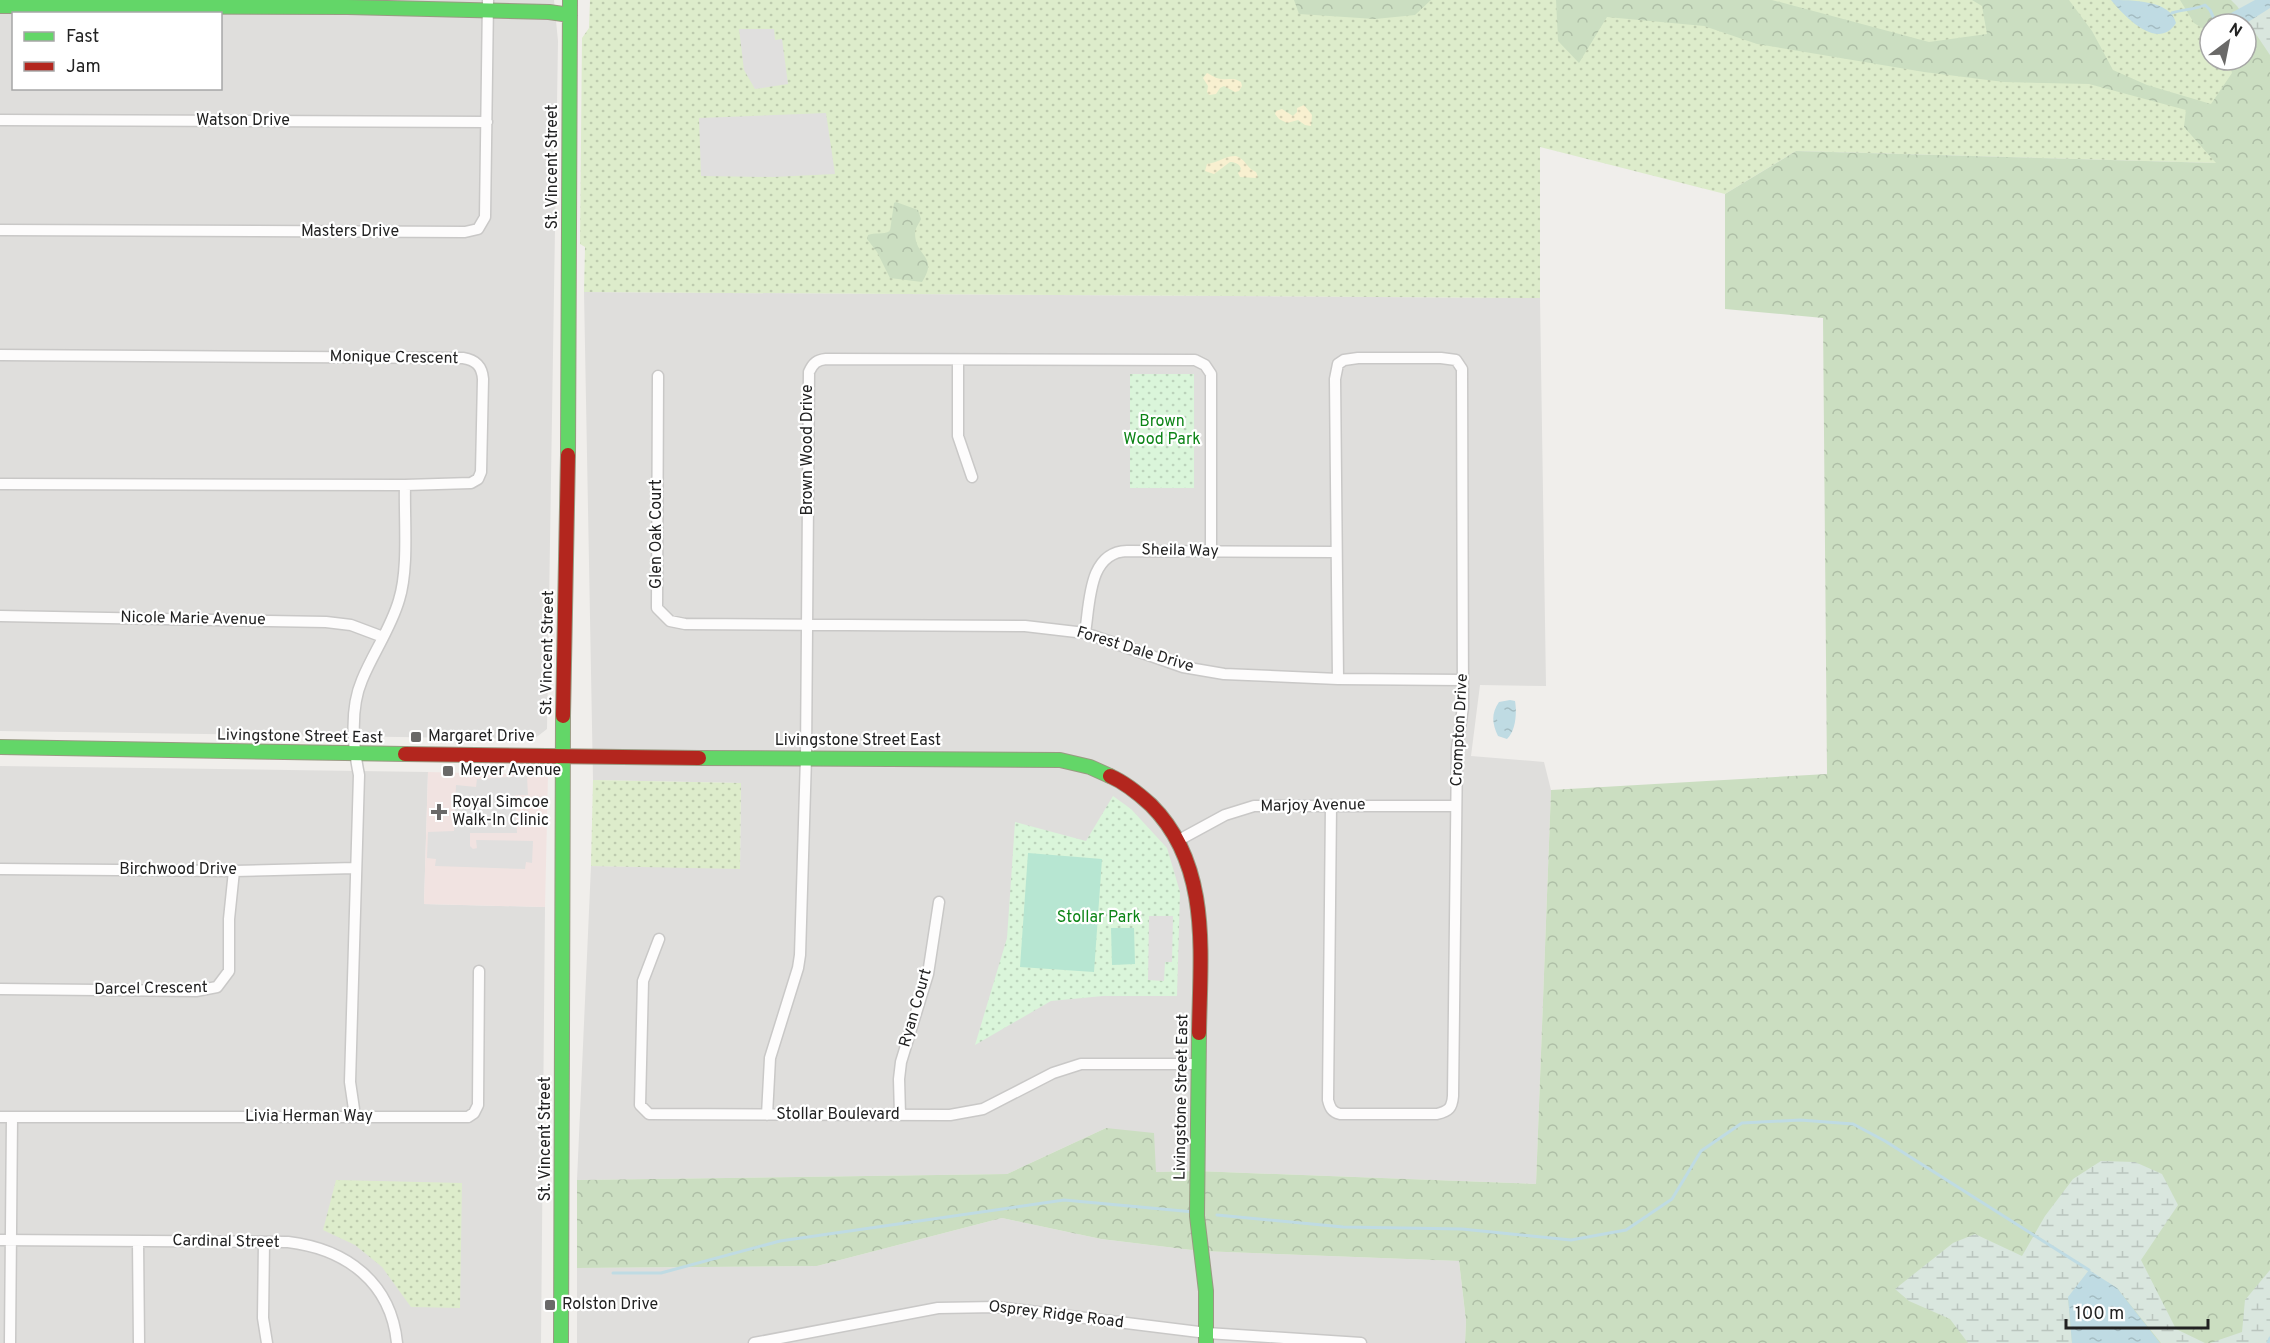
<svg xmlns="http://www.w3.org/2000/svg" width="2270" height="1343" font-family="Overpass,sans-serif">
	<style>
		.residential { fill: #dfdedc; fill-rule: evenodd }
		.commercial { fill: #f1e3e1 }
		.grass { fill: url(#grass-dots) }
		.forest { fill: url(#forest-crowns) }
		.wetland { fill: url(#wetland-marsh) }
		.sand { fill: url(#sand-dots) }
		.park { fill: url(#park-dots) }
		.pitch { fill: #b7e6d2 }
		.parking { fill: #e0dfde }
		.water { fill: url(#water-ripples) }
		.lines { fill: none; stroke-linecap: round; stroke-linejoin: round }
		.stream { stroke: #bfdbe3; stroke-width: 3 }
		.street-casing { stroke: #c9c8c7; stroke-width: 13 }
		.fast-casing { stroke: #999a82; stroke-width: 16 }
		.jam-casing { stroke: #999a82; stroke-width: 16 }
		.street { stroke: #fdfcfc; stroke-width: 10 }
		.fast { stroke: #63d668; stroke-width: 14 }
		.jam { stroke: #b3261e; stroke-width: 14 }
		.poi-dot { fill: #6a6968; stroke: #fff; stroke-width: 2 }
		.labels { text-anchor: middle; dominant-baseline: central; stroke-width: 4.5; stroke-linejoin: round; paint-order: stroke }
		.street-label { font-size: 16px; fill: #222; stroke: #fff }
		.park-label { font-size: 16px; fill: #0c8416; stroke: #fff }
		.poi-label { font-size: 16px; fill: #222; stroke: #fff; text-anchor: start }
	</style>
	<defs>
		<pattern id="grass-dots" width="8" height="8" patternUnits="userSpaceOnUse" patternTransform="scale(1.5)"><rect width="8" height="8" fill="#ddeccb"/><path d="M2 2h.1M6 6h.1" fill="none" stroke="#bdcaae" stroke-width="1.8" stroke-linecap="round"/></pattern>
		<pattern id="forest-crowns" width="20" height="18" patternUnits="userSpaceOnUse" patternTransform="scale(1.5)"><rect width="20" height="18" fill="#cbdec1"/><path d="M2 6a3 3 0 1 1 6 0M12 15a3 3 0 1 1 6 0" fill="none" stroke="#aebea6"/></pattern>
		<pattern id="wetland-marsh" width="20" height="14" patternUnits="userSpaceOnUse" patternTransform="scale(1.5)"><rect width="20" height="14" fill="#d9e6de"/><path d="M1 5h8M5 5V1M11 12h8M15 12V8" fill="none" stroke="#bac5be"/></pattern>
		<pattern id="sand-dots" width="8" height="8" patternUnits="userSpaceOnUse" patternTransform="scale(1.5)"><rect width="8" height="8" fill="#f8f0d0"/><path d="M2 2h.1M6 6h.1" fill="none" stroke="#d4ceb2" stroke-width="1.8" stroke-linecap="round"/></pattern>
		<pattern id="park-dots" width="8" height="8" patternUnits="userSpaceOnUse" patternTransform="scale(1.5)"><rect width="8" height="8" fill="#daf5da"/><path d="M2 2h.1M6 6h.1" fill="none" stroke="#bbd2bb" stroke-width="1.8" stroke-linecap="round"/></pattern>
		<pattern id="water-ripples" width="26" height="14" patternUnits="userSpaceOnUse" patternTransform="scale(1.5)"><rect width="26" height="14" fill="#bfdbe3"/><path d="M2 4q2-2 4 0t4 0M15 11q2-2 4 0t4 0" fill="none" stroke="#a4bcc2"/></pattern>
	</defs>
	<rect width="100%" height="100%" fill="#f0eeeb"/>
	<path class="residential" d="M 0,0 L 554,0 L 558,41 L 547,729 L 534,739 L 0,731 ZM 14,14 L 220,14 L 220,88 L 14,88 Z
		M 584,292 L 1540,298 L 1546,686 L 1480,685 L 1471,756 L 1544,762 L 1551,790 L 1536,1184 L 1197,1171 L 1156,1172 L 1106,1128 L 1007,1174 L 577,1180 L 591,866 L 740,868 L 741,783 L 593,780 Z
		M 0,766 L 428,772 L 424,904 L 545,907 L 541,1343 L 0,1343 Z
		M 1002,1218 L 1101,1239 L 1200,1251 L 1459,1261 L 1466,1321 L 1465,1343 L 577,1343 L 577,1268 L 817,1266 Z"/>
	<path class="commercial" d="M 428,772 L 548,775 L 545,907 L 424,904 Z"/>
	<path class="grass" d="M 590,0 L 2199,0 L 2210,24 L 2210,60 L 2241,60 L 2216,163 L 1796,151 L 1725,194 L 1540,147 L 1540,298 L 584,292 L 585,247 L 580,244 L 582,38 L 589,28 Z
		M 593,780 L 741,783 L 740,869 L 591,866 Z
		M 336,1180 L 462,1183 L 460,1308 L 411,1307 L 382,1267 L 355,1245 L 323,1230 Z"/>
	<path class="forest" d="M 1294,0 L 1431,0 L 1415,15 L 1375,19 L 1299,14 Z
		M 1556,0 L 1772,0 L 1929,42 L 1987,34 L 1982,6 L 1972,0 L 2069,0 L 2092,31 L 2113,70 L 2147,85 L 2211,104 L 2232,73 L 2228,60 L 2246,60 L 2246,24 L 2210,24 L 2210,33 L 2194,23 L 2180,0 L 2256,0 L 2270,13 L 2270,1343 L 1465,1343 L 1466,1321 L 1459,1261 L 1200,1251 L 1101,1239 L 1002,1218 L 817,1266 L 577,1268 L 577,1180 L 1007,1174 L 1106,1128 L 1154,1133 L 1156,1172 L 1197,1171 L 1536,1184 L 1551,790 L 1827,774 L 1823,318 L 1725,309 L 1725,194 L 1796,151 L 2216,163 L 2184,127 L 2186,110 L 2089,84 L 2004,82 L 1924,72 L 1757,44 L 1704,26 L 1607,17 L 1579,63 L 1558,41 Z
		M 896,202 L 918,210 L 921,219 C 919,224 915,228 915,233 C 915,257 939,256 922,282 L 890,278 L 877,252 L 867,239 L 868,235 C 875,232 883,235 890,231 L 894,203 Z"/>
	<path class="wetland" d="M 2231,0 L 2270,0 L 2270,55 L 2237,6 Z
		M 2101,1161 L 2135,1162 L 2162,1174 L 2178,1205 L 2141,1260 L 2176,1329 L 2205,1343 L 2161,1343 L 2117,1288 L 2068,1297 L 2072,1343 L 1968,1343 L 1950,1319 L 1909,1301 L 1895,1289 L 1953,1243 L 1975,1234 L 2022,1256 L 2045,1216 L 2073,1179 Z
		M 2270,1270 L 2270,1343 L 2210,1343 L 2242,1332 L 2245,1300 Z"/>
	<path class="sand" d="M 1207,73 C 1211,75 1217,79 1221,79 C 1230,80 1233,77 1241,82 L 1242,86 L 1239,91 L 1235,92 L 1224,86 L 1220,88 L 1216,94 L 1209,95 L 1207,92 L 1208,86 L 1203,78 Z
		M 1304,105 L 1312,115 L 1311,126 L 1305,125 L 1298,120 L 1287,123 L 1279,119 L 1275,114 L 1276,111 L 1282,109 L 1293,116 L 1297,112 L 1297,108 Z
		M 1236,156 C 1246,159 1246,168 1256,172 L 1258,177 L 1256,178 L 1240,177 L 1238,173 L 1241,169 C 1240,164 1235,162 1230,162 L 1214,174 L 1205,171 L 1207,164 C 1218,163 1224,156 1236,156 Z"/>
	<path class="park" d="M 1130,374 L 1194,374 L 1194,488 L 1130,488 Z
		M 1113,796 L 1131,809 L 1167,848 L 1180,892 L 1177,996 L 1103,996 L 1051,1001 L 975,1045 L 1007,938 L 1015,822 L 1086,841 Z"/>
	<path class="pitch" d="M 1028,853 L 1102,859 L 1094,972 L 1020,967 Z
		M 1111,928 L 1134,928 L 1135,964 L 1112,965 Z"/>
	<path class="parking" d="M 739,29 L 774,29 L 775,40 L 782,39 L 788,84 L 755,89 L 744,70 Z
		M 826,113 L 835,174 L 773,177 L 701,176 L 699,118 Z
		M 527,776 L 528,795 L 515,795 L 517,833 L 470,833 L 470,846 L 473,849 L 477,848 L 476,840 L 533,841 L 532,863 L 526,862 L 525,869 L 435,866 L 436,859 L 427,858 L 428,832 L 454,831 L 456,785 L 476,787 L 477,779 Z
		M 1149,916 L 1173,916 L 1172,962 L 1165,962 L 1164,981 L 1148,980 Z"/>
	<path class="water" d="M 2111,0 C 2131,0 2171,0 2176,23 C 2158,52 2124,16 2111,0 Z
		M 2255,0 L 2270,0 L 2270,8 L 2245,24 L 2215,24 L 2220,19 Z
		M 1510,700 L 1515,701 C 1517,712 1516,731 1507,739 L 1498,736 C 1492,723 1491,714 1499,702 Z
		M 2089,1270 L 2117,1288 L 2160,1343 L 2072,1343 L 2068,1297 Z"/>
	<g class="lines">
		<path class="stream" d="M 2172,13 C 2183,9 2194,10 2205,5 L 2210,10 L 2216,23
			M 1217,1215 L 1343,1227 L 1462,1229 L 1571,1240 L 1626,1230 L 1672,1199 L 1701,1151 L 1742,1123 L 1800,1120 L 1853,1124 L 1885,1141 L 2089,1270
			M 613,1273 L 661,1273 L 780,1241 L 1064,1200 L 1194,1212
			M 2268,1343 L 2270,1338"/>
		<g class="street-casing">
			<path id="street" d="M 0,120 L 487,122
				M 0,230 L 465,232 L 478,229 L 485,217 L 488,0
				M 0,355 L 463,358 C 476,360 482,366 483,379 L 481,472 L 478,479 L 471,483 L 405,485 L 0,484
				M 958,361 L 958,436 L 972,477
				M 658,376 L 657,608 L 670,621 L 685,624 L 1025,626 L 1085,633 L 1183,667 L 1224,674 L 1338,679 L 1463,680
				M 0,616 L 326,622 L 351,625 L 383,637
				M 1085,633 C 1090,603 1088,552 1127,551 L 1336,552
				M 1331,805 L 1328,1100 C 1330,1108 1332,1112 1340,1114 L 1437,1114 C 1449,1111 1452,1108 1453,1096 L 1457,749 L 1463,707 L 1462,369 L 1456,360 L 1441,358 L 1358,358 L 1344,360 L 1338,364 L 1335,379 L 1338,679
				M 1179,840 L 1225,815 L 1254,806 L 1456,806
				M 0,869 L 234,871 L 355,868
				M 659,939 L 643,981 L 640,1105 L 649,1114 L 950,1115 L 983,1109 L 1053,1073 L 1081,1064 L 1198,1064
				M 0,989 L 196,991 L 217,987 L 229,971 L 229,919 L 234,871
				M 767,1115 L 770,1058 L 798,968 L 800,955 L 806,757 L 809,372 C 813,363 817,360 826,359 L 1195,360 L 1205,365 L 1211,374 L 1211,551
				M 900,1115 L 899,1079 L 901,1062 L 928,974 L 939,902
				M 355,1116 L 350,1082 L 359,775 C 353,746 350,708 362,680 C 373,653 391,628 399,600 C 409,568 404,520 405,485
				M 0,1117 L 468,1117 L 474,1113 L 478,1105 L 479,971
				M 0,1240 L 288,1242 C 346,1249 391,1282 397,1343
				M 138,1241 L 139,1343
				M 264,1242 L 263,1318 L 267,1343
				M 10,1343 L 12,1117
				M 754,1343 L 938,1308 L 997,1307 L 1207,1333 L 1361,1343"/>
		</g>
		<g class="fast-casing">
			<path id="fast" d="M 0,6 L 347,7 L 549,12 L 570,15
				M 568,455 L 570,0
				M 0,747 L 405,754
				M 699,758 L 1060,760 L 1090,767 L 1110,776
				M 1199,1033 L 1197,1216 L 1206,1291 L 1206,1343
				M 561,1343 L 563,716"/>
		</g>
		<g class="jam-casing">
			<path id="jam" d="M 563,716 L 568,455
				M 405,754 L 699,758
				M 1110,776 C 1126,783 1139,794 1151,805 C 1212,866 1200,955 1199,1033"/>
		</g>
		<use href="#street" class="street"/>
		<use href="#fast" class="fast"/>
		<use href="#jam" class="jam"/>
	</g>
	<g class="poi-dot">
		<rect x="410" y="731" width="12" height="12" rx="3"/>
		<rect x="442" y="765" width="12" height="12" rx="3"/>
		<path d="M436 803h6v6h6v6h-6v6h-6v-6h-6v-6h6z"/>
		<rect x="544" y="1299" width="12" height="12" rx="3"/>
	</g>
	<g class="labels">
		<g class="street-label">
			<text x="243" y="121">Watson Drive</text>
			<text transform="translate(553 167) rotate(-90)">St. Vincent Street</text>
			<text x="350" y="232">Masters Drive</text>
			<text transform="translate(394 358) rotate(1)">Monique Crescent</text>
			<text transform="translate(808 450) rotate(-90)">Brown Wood Drive</text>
			<text transform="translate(657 534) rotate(-90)">Glen Oak Court</text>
			<text transform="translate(1180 551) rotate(1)">Sheila Way</text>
			<text transform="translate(193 619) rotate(1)">Nicole Marie Avenue</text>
			<text transform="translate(1135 650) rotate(17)">Forest Dale Drive</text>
			<text transform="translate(548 653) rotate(-89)">St. Vincent Street</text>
			<text transform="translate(1460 730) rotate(-87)">Crompton Drive</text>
			<text transform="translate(300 737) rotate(1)">Livingstone Street East</text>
			<text x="858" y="741">Livingstone Street East</text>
			<text transform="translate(1313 806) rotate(-1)">Marjoy Avenue</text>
			<text x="178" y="870">Birchwood Drive</text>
			<text transform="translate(151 989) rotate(-1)">Darcel Crescent</text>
			<text transform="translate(916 1008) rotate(-74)">Ryan Court</text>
			<text transform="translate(1182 1097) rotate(-89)">Livingstone Street East</text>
			<text x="838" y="1115">Stollar Boulevard</text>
			<text x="309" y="1117">Livia Herman Way</text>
			<text transform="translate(546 1139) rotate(-90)">St. Vincent Street</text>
			<text transform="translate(226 1242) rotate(1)">Cardinal Street</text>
			<text transform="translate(1056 1315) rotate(7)">Osprey Ridge Road</text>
		</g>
		<g class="park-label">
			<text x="1162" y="422">Brown<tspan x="1162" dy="18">Wood Park</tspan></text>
			<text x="1099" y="918">Stollar Park</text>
		</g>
		<g class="poi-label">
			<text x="428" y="737">Margaret Drive</text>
			<text x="460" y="771">Meyer Avenue</text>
			<text x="452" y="803">Royal Simcoe<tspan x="452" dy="18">Walk-In Clinic</tspan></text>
			<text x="562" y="1305">Rolston Drive</text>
		</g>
	</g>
	<rect x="12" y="12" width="210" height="78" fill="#ffffff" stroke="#a7a7a7" stroke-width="1.5"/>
	<rect x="24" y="32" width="30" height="9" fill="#63d668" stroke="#a7a7a7" stroke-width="1.5"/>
	<text x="66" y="42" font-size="18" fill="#222222">Fast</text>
	<rect x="24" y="62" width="30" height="9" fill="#b3261e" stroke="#a7a7a7" stroke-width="1.5"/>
	<text x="66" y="72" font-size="18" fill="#222222">Jam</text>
	<g transform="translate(2228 42) rotate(32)"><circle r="28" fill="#ffffff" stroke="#a7a7a7" stroke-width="1.5"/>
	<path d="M0-4.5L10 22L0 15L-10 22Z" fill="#6a6968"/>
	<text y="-9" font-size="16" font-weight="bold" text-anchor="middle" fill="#222222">N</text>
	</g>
	<path d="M2066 1319v9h142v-9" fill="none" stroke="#222222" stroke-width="3"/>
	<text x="2075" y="1319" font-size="18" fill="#222222" stroke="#ffffff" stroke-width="4.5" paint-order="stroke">100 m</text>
</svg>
